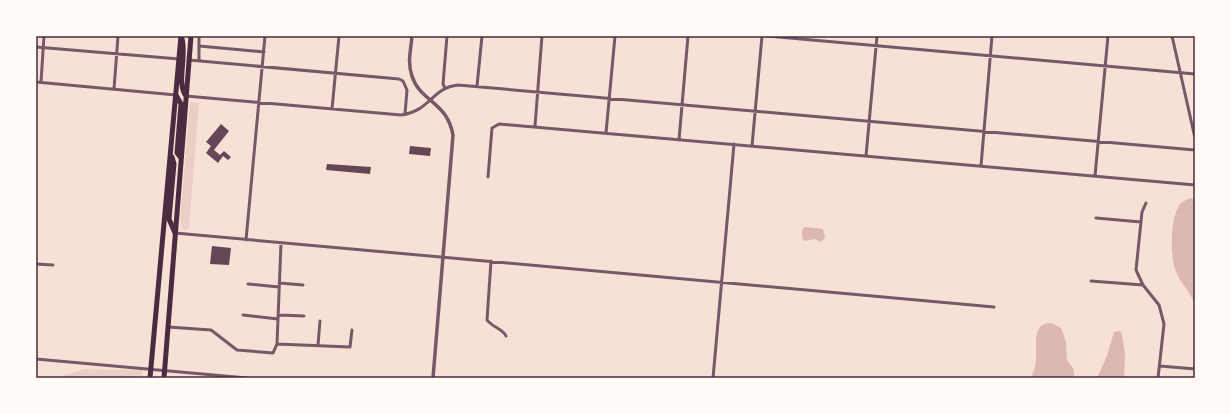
<svg xmlns="http://www.w3.org/2000/svg" width="1231" height="414" font-family="'PT Sans Narrow',sans-serif">
	<style>
		.green { fill: #ebcfc5 }
		.water { fill: #dcb8b0 }
		.building { fill: #644757 }
		.lines { fill: none; stroke-linecap: round; stroke-linejoin: round }
		.minor { stroke: #755966; stroke-width: 3 }
		.tertiary { stroke: #755966; stroke-width: 3.5 }
		.trunk { stroke: #4a2c40; stroke-width: 5 }
		.neatline { fill: none; stroke: #4a2c40; stroke-width: 1.5 }
	</style>
	<rect width="100%" height="100%" fill="#f7e1d7"/>
	<path class="green" d="M 190,102 L 199,103 L 189,228 L 187,230 L 189,231 L 183,229 L 180,221 Z
		M 84,369 L 143,370 L 142,378 L 56,378 Z"/>
	<path class="water" d="M 1190,198 L 1195,199 L 1195,307 C 1191,290 1180,284 1175,269 C 1170,254 1170,215 1181,203 C 1183,201 1187,200 1190,198 Z
		M 805,227 L 823,229 L 825,238 L 820,242 L 815,239 L 804,241 C 801,237 801,229 805,227 Z
		M 1052,323 L 1061,328 L 1066,342 L 1067,360 L 1073,368 L 1075,378 L 1031,378 C 1033,372 1036,366 1036,360 C 1037,345 1031,322 1052,323 Z
		M 1121,331 L 1125,353 L 1124,378 L 1097,378 L 1107,356 L 1114,332 Z"/>
	<path class="building" d="M 221,124 L 229,131 L 214,150 L 220,155 L 224,151 L 231,157 L 228,160 L 223,156 L 218,163 L 206,153 L 211,146 L 206,142 Z
		M 410,146 L 431,148 L 430,156 L 409,154 Z
		M 327,164 L 371,167 L 370,174 L 326,170 Z
		M 212,246 L 231,248 L 229,265 L 210,264 Z"/>
	<g class="lines">
		<path class="minor" d="M 767,36 L 1195,74
			M 1172,36 L 1195,138
			M 199,46 L 264,52
			M 36,47 L 179,59
			M 189,60 L 399,79 L 403,81 L 407,90 L 405,114
			M 199,61 L 199,36
			M 36,82 L 176,95
			M 41,82 L 44,36
			M 477,86 L 482,36
			M 445,88 L 443,84 L 447,36
			M 114,89 L 118,36
			M 186,96 L 401,115 C 431,111 431,88 458,85 L 1195,150
			M 332,109 L 339,36
			M 535,126 L 542,36
			M 606,133 L 615,36
			M 679,140 L 688,36
			M 752,146 L 762,36
			M 866,156 L 877,36
			M 981,166 L 992,36
			M 1095,176 L 1108,36
			M 488,177 L 492,128 L 499,124 L 1195,185
			M 1146,203 L 1142,212 L 1136,270 L 1143,285 L 1159,305 L 1164,324 L 1158,378
			M 1096,218 L 1141,222
			M 175,233 L 994,307
			M 246,240 L 265,36
			M 491,261 L 487,320 C 492,327 503,329 506,336
			M 36,264 L 53,265
			M 1091,281 L 1143,285
			M 279,283 L 303,285
			M 248,284 L 279,287
			M 243,315 L 278,319
			M 279,315 L 304,316
			M 168,327 L 211,330 L 237,350 L 273,353 L 277,344 L 281,243
			M 277,344 L 350,347 L 352,330
			M 318,345 L 320,321
			M 36,359 L 247,378
			M 1160,366 L 1195,369
			M 713,378 L 734,144"/>
		<path class="tertiary" d="M 412,36 C 411,49 407,63 412,76 C 420,102 447,101 453,135 L 433,378"/>
		<path class="trunk" d="M 182,39 C 187,57 176,83 186,96
			M 176,95 L 181,104 L 177,153 L 181,158
			M 172,157 L 174,164 L 169,219 L 175,233
			M 150,378 L 181,36
			M 164,378 L 191,36"/>
	</g>
	<rect width="1231" height="414" fill="none" stroke="#fffaf5" stroke-width="74"/>
	<rect x="37" y="37" width="1157" height="340" class="neatline"/>
</svg>
